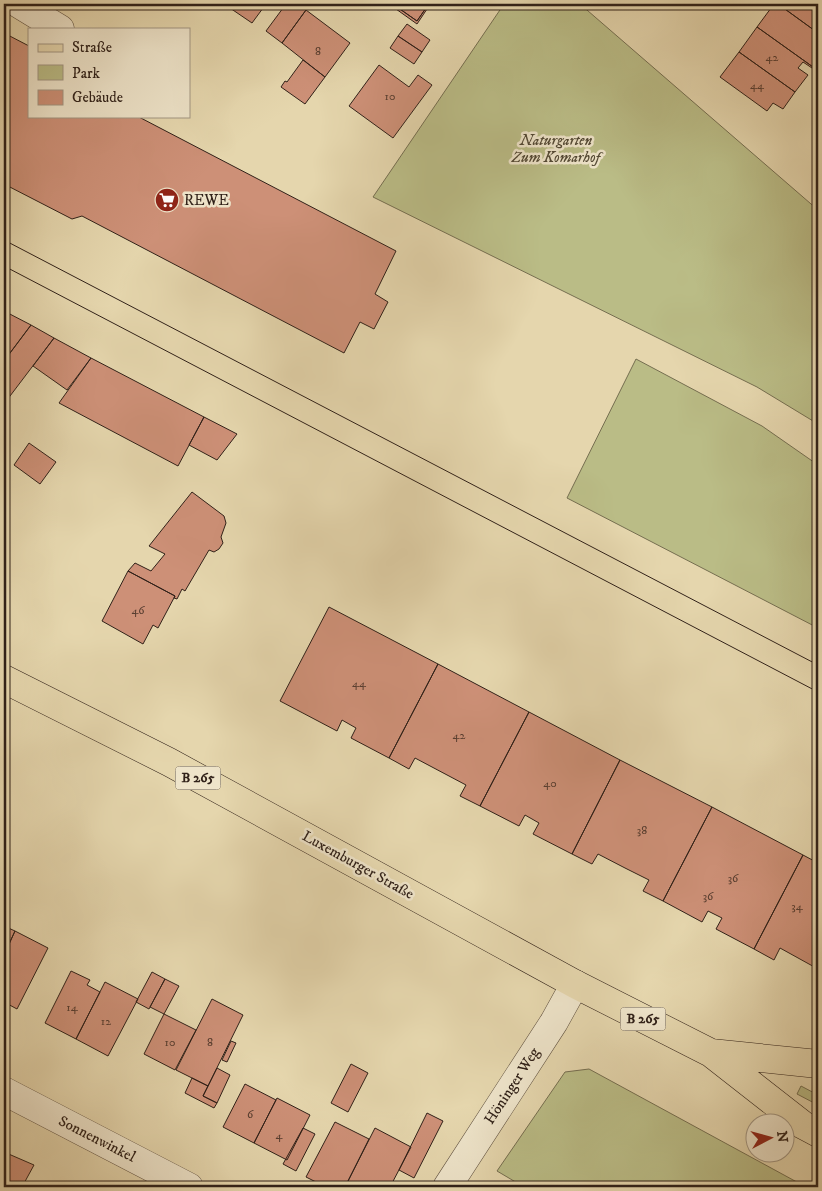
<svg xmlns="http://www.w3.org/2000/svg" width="822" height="1191" font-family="'IM FELL DW Pica',serif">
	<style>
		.green { fill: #babc86; stroke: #756e50 }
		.building { fill: #cd9077; stroke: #302119 }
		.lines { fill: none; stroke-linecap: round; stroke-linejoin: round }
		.minor-casing { stroke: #5d4e3e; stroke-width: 29 }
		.primary-casing { stroke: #302119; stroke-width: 29 }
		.minor { stroke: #eee4ca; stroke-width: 28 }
		.primary { stroke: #e5d6ad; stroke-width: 28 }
		.tram { stroke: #302119; stroke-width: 1 }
		.labels { text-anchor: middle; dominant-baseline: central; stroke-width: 5; stroke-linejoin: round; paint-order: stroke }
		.number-label { font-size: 12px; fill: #573d30 }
		.shield { fill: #eee4ca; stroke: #695c4e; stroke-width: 1 }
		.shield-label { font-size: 14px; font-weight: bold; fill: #302119 }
		.park-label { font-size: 15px; font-style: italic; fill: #524834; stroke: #eee4ca }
		.poi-label { font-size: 15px; fill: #302119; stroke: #eee4ca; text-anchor: start }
		.street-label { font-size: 15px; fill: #302119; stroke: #eee4ca }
	</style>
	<rect width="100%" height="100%" fill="#e5d6ad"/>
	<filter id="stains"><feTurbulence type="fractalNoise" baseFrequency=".004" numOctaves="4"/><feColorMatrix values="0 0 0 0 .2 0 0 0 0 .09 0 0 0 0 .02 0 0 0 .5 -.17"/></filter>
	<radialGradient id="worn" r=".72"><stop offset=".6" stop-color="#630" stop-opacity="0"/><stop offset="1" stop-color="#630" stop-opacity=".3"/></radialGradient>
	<path class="green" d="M 504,4 L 580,4 L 818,210 L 818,424 L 757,387 L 373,197 Z
		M 636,359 L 762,426 L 818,465 L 818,628 L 567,498 Z
		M 589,1069 L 806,1187 L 524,1187 L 497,1171 L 565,1072 Z
		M 801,1086 L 818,1095 L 818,1105 L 797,1094 Z"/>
	<path class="building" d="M 228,4 L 266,4 L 252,23 L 230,8 L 231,6 Z
		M 286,4 L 297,4 L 306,10 L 282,43 L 266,31 Z
		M 400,4 L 424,4 L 429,7 L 427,9 L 426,8 L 417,21 L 397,7 Z
		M 774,4 L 778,4 L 818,33 L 818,60 L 813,67 L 757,27 Z
		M 778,4 L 818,4 L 818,33 Z
		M 397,7 L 417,21 L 426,8 L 427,9 L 417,24 L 396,9 Z
		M 306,10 L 350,43 L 325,77 L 282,43 Z
		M 407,24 L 430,40 L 422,52 L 398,36 Z
		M 757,27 L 813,67 L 812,68 L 803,62 L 798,68 L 808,75 L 795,92 L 739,52 Z
		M 4,33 L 29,46 L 29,116 L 137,116 L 396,251 L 375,294 L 388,302 L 374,329 L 360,322 L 344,353 L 82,216 L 72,219 L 4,184 Z
		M 398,36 L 422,52 L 414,64 L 390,48 Z
		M 739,52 L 795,92 L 783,109 L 773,103 L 767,111 L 720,77 Z
		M 303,60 L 325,77 L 305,104 L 281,87 L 285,81 L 287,82 Z
		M 379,65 L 409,87 L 418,75 L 432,85 L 393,138 L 349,106 Z
		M 4,311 L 31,325 L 4,361 Z
		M 31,325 L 54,338 L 7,400 L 4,398 L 4,361 Z
		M 54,338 L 91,358 L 67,390 L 33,366 Z
		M 91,358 L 204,417 L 178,466 L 59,403 Z
		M 204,417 L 237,434 L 217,460 L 189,445 Z
		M 29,443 L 56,462 L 40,484 L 14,465 Z
		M 192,492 L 224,516 L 226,523 L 221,537 L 223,543 L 219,549 L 214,552 L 209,550 L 185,591 L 182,589 L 177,599 L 174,598 L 175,596 L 128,571 L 135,563 L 151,571 L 165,554 L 149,546 Z
		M 128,571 L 175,596 L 158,628 L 153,625 L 143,644 L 102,621 Z
		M 329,607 L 438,664 L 389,758 L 351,738 L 356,728 L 342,720 L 337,731 L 280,701 Z
		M 438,664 L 529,712 L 480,806 L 460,796 L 466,785 L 415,758 L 409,769 L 389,758 Z
		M 529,712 L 620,760 L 572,854 L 533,834 L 539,823 L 525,815 L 519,826 L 480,806 Z
		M 620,760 L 712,807 L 663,901 L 643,891 L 649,880 L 625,868 L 598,854 L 592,864 L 572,854 Z
		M 712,807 L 803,855 L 754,949 L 716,929 L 722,918 L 708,911 L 702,922 L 663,901 Z
		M 803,855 L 818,863 L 818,969 L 780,948 L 774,960 L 754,949 Z
		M 4,926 L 15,931 L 4,955 Z
		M 15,931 L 48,948 L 17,1009 L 4,1002 L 4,955 Z
		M 71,971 L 90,980 L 87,985 L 100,992 L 76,1039 L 45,1023 Z
		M 152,972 L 165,979 L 149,1009 L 136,1002 Z
		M 165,979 L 179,986 L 164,1014 L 150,1007 Z
		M 105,982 L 138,999 L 108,1056 L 76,1039 Z
		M 212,999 L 243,1015 L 208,1086 L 176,1070 Z
		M 164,1014 L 196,1030 L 175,1070 L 144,1054 Z
		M 231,1041 L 236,1043 L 227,1062 L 222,1060 Z
		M 351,1064 L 368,1073 L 348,1112 L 331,1103 Z
		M 217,1068 L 230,1075 L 217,1103 L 203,1096 Z
		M 192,1078 L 208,1086 L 203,1096 L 217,1103 L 214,1108 L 185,1093 Z
		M 245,1084 L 276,1100 L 254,1143 L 223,1127 Z
		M 277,1098 L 310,1115 L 287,1160 L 254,1143 Z
		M 427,1113 L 443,1121 L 414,1178 L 399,1170 Z
		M 335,1122 L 369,1139 L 345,1187 L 326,1187 L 306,1177 Z
		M 303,1128 L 315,1134 L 296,1171 L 283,1164 Z
		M 375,1128 L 411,1147 L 390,1187 L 345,1187 Z
		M 4,1152 L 34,1165 L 22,1187 L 4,1187 Z"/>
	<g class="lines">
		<g class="minor-casing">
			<path id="minor" d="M 19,4 L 60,29
				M 4,1091 L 189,1187
				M 447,1187 L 554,1022 L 575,984"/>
		</g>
		<g class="primary-casing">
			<path id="primary" d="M 4,679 L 169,762 L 575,984 L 711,1053 L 803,1125 L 818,1133
				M 711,1053 L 818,1064"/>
		</g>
		<use href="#minor" class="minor"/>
		<use href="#primary" class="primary"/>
		<path class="tram" d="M 4,240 L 818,665
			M 4,266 L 818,692"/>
	</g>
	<defs>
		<g id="supermarket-disc" transform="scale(1.25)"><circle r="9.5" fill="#8f2418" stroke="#eee4ca"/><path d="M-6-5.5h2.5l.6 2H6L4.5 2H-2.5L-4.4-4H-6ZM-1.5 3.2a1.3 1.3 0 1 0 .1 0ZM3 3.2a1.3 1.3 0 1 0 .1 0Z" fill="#fff"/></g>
	</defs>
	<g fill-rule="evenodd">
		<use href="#supermarket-disc" x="167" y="200"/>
	</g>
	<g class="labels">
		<g class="number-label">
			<text x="318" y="51">8</text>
			<text x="772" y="57">42</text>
			<text x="757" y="85">44</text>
			<text x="390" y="96">10</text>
			<text x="138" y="610">46</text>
			<text x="359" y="683">44</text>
			<text x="459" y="735">42</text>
			<text x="550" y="783">40</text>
			<text x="642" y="830">38</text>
			<text x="733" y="878">36</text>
			<text x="708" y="896">36</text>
			<text x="797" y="906">34</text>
			<text x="72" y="1007">14</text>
			<text x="106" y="1021">12</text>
			<text x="170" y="1042">10</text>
			<text x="210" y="1042">8</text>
			<text x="250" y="1114">6</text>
			<text x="279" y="1135">4</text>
		</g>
		<g class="shield">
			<rect x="175.5" y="766.5" width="45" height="23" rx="4"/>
			<rect x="620.5" y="1007.5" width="45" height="23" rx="4"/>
		</g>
		<g class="shield-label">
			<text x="198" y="778">B 265</text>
			<text x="643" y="1019">B 265</text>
		</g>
		<g class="park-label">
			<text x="556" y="140">Naturgarten<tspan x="556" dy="17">Zum Komarhof</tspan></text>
		</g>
		<g class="poi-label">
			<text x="184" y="200">REWE</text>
		</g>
		<g class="street-label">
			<text transform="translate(358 865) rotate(29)">Luxemburger Straße</text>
			<text transform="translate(512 1086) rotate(-57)">Höninger Weg</text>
			<text transform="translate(97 1139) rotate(27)">Sonnenwinkel</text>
		</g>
	</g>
	<rect width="822" height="1191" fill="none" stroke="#e5d6ad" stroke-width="20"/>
	<rect x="5" y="5" width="812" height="1181" fill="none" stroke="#302119" stroke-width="2.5"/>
	<rect x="10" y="10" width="802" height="1171" fill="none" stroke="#302119"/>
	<rect x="28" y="28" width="162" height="90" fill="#eee4ca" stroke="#a29683"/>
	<rect x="38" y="44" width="25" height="8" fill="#e5d6ad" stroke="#a29683"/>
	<text x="72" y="52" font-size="15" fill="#302119">Straße</text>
	<rect x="38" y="65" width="25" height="15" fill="#babc86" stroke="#a29683"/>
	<text x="72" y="78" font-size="15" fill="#302119">Park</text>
	<rect x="38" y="90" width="25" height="15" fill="#cd9077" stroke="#a29683"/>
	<text x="72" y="102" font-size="15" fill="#302119">Gebäude</text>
	<g transform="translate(770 1138) rotate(84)"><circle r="24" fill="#eee4ca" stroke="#a29683"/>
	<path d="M0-4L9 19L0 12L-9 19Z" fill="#8f2418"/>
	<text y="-8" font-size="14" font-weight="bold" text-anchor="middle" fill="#302119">N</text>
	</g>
	<rect width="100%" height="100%" filter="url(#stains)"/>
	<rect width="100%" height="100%" fill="url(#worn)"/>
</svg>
